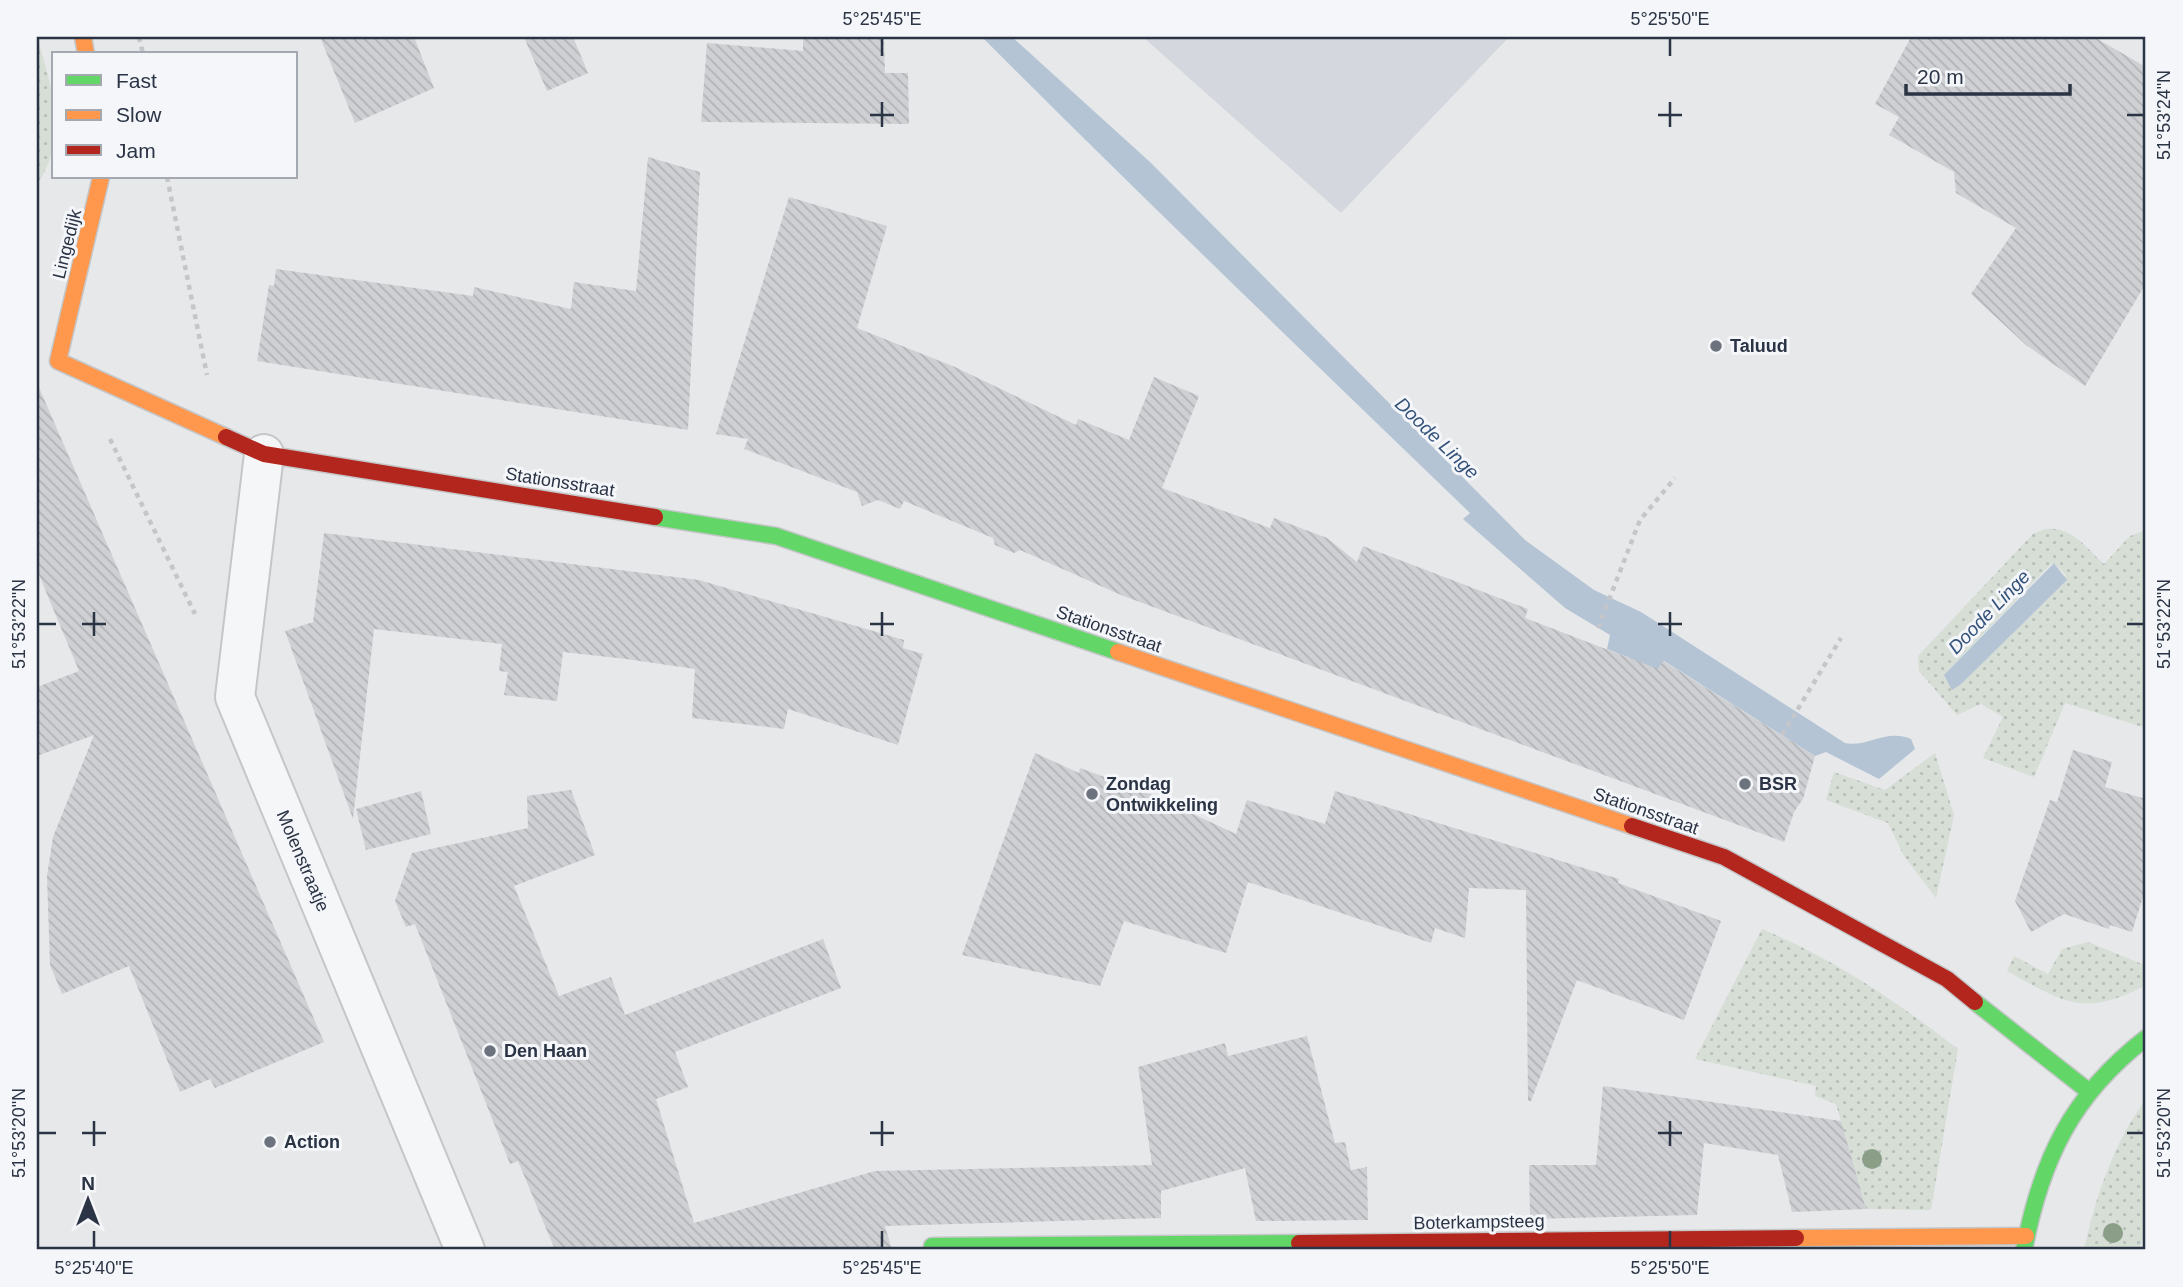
<svg xmlns="http://www.w3.org/2000/svg" width="2183" height="1287" font-family="Arial,sans-serif">
	<style>
		.built { fill: #d4d7dd }
		.grass { fill: url(#grass-dots); fill-rule: evenodd }
		.water { fill: #b4c4d5 }
		.building { fill: url(#building-back-hatch) }
		.lines { fill: none; stroke-linecap: round; stroke-linejoin: round }
		.street-casing { stroke: #c4c6c8; stroke-width: 42 }
		.fast-casing { stroke: #c4c6c8; stroke-width: 19 }
		.slow-casing { stroke: #c4c6c8; stroke-width: 19 }
		.jam-casing { stroke: #c4c6c8; stroke-width: 19 }
		.path { stroke: #c5c6ca; stroke-width: 4.5; stroke-dasharray: 5 5; stroke-linecap: butt }
		.street { stroke: #f5f6f7; stroke-width: 38 }
		.fast { stroke: #63d668; stroke-width: 16 }
		.slow { stroke: #ff974d; stroke-width: 16 }
		.jam { stroke: #b3261e; stroke-width: 16 }
		.tree { fill: #8a9e88 }
		.ticks { fill: none; stroke: #2b3445; stroke-width: 2.5 }
		.poi-dot { fill: #6c737f; stroke: #f4f6f9; stroke-width: 2.5 }
		.labels { text-anchor: middle; dominant-baseline: central; stroke-width: 6; stroke-linejoin: round; paint-order: stroke }
		.street-label { font-size: 18px; fill: #2b3445; stroke: #f4f6f9 }
		.poi-label { font-size: 18px; font-weight: bold; fill: #2b3445; stroke: #f4f6f9; text-anchor: start }
		.water-label { font-size: 19px; font-style: italic; fill: #34527a; stroke: #f4f6f9 }
		.neatline { fill: none; stroke: #2b3445; stroke-width: 2.5 }
		.ticks-label { font-size: 18px; text-anchor: middle; fill: #2b3445 }
	</style>
	<defs>
		<pattern id="grass-dots" width="8" height="8" patternUnits="userSpaceOnUse" patternTransform="scale(1.75)"><rect width="8" height="8" fill="#d6ded6"/><path d="M2 2h.1M6 6h.1" fill="none" stroke="#b8bfb9" stroke-width="1.8" stroke-linecap="round"/></pattern>
		<pattern id="building-back-hatch" width="6" height="6" patternUnits="userSpaceOnUse" patternTransform="scale(1.75)"><rect width="6" height="6" fill="#ced0d3"/><path d="M-1 5l2 2M0 0l6 6M5-1l2 2" fill="none" stroke="#b1b3b6"/></pattern>
	</defs>
	<rect width="100%" height="100%" fill="#e6e8ea"/>
	<path class="built" d="M 1143,37 L 1509,37 L 1341,213 Z"/>
	<path class="grass" d="M 37,37 C 52,89 69,136 37,185 Z
		M 2045,529 C 2072,526 2085,547 2104,564 L 2130,536 L 2146,530 L 2146,728 L 2065,703 L 2034,777 L 1983,758 L 2003,717 L 1981,704 L 1957,715 L 1919,671 L 1918,656 L 2033,534 ZM 2054,563 L 2066,575 L 1944,675 L 2050,565 Z
		M 1935,753 L 1954,815 L 1936,898 L 1904,856 L 1888,823 L 1826,800 L 1834,772 L 1885,790 Z
		M 1762,929 C 1836,960 1894,1000 1958,1049 L 1931,1210 L 1866,1209 L 1836,1104 L 1815,1096 L 1816,1086 L 1695,1059 Z
		M 2088,942 L 2142,964 L 2146,954 L 2146,985 C 2083,1018 2065,1003 2007,971 L 2014,956 L 2048,974 L 2062,949 Z
		M 2146,1099 L 2146,1225 L 2140,1250 L 2084,1250 C 2096,1196 2113,1144 2146,1099 Z"/>
	<path class="water" d="M 982,37 L 1012,37 L 1150,162 L 1525,540 L 1594,590 L 1641,612 L 1845,743 C 1866,748 1887,728 1911,739 L 1915,749 L 1879,779 L 1826,752 L 1815,756 L 1664,661 L 1654,675 L 1628,666 L 1630,658 L 1607,649 L 1610,635 L 1565,608 L 1463,519 L 1470,513 C 1306,355 1142,197 982,37 Z
		M 2054,563 L 2067,580 L 1960,685 L 1952,690 L 1944,675 Z"/>
	<path class="building" d="M 320,37 L 414,37 L 434,88 L 355,123 Z
		M 524,37 L 573,37 L 588,73 L 547,91 Z
		M 803,37 L 884,37 L 885,73 L 908,73 L 909,124 L 701,122 L 707,43 L 803,51 Z
		M 1911,37 L 2094,37 L 2146,67 L 2146,283 L 2085,386 L 2026,345 L 1971,294 L 2016,228 L 1956,193 L 1954,172 L 1889,135 L 1899,117 L 1875,104 Z
		M 648,157 L 700,172 L 688,430 L 257,361 L 269,285 L 274,286 L 276,269 L 473,296 L 474,287 L 571,309 L 574,282 L 636,291 Z
		M 789,197 L 887,226 L 857,328 L 955,367 L 1076,425 L 1078,419 L 1129,440 L 1154,377 L 1199,396 L 1162,488 L 1270,528 L 1274,518 L 1327,538 L 1357,562 L 1363,546 L 1528,609 L 1525,618 L 1658,669 L 1663,661 L 1815,756 L 1803,799 L 1794,812 L 1784,842 L 1121,595 L 1020,550 L 1014,553 L 995,545 L 993,538 L 904,501 L 900,509 L 878,500 L 862,506 L 857,492 L 744,449 L 748,439 L 716,434 Z
		M 37,383 L 324,1042 L 215,1088 L 210,1079 L 180,1092 L 129,966 L 62,994 L 50,965 L 47,876 L 53,837 L 94,735 L 37,756 L 37,687 L 79,671 L 37,570 Z
		M 324,533 L 699,580 L 904,640 L 903,648 L 923,654 L 898,745 L 788,709 L 784,729 L 692,718 L 695,669 L 626,659 L 563,652 L 557,701 L 504,695 L 508,672 L 499,671 L 502,644 L 374,629 L 353,819 L 285,631 L 313,622 Z
		M 2073,750 L 2112,762 L 2105,787 L 2146,799 L 2146,887 L 2132,932 L 2110,925 L 2109,929 L 2064,914 L 2031,932 L 2015,901 L 2050,800 L 2057,802 Z
		M 1035,753 L 1079,773 L 1080,768 L 1150,794 L 1236,834 L 1247,800 L 1325,824 L 1335,791 L 1619,879 L 1618,883 L 1721,921 L 1684,1020 L 1577,980 L 1531,1101 L 1528,1101 L 1526,890 L 1469,888 L 1465,938 L 1435,928 L 1431,943 L 1248,882 L 1226,953 L 1124,921 L 1100,986 L 962,955 Z
		M 571,790 L 595,855 L 514,886 L 559,996 L 611,977 L 625,1015 L 823,939 L 841,988 L 675,1052 L 688,1087 L 656,1099 L 694,1223 L 875,1171 L 1152,1165 L 1138,1067 L 1225,1043 L 1228,1056 L 1307,1036 L 1335,1143 L 1345,1142 L 1351,1170 L 1367,1167 L 1368,1220 L 1256,1221 L 1245,1168 L 1161,1191 L 1161,1218 L 885,1226 L 892,1250 L 555,1250 L 518,1161 L 510,1164 L 415,924 L 406,927 L 395,901 L 412,853 L 528,828 L 527,796 Z
		M 421,791 L 431,834 L 366,850 L 356,809 Z
		M 1603,1086 L 1841,1121 L 1866,1209 L 1792,1212 L 1778,1155 L 1704,1143 L 1697,1215 L 1530,1219 L 1529,1165 L 1596,1165 Z"/>
	<g class="lines">
		<g class="street-casing">
			<path id="street" d="M 264,454 L 235,697 L 465,1250"/>
		</g>
		<g class="fast-casing">
			<path id="fast" d="M 655,517 L 776,536 L 1118,652
				M 1975,1002 L 2087,1090
				M 932,1246 L 1299,1243
				M 2024,1250 C 2041,1160 2072,1095 2146,1038"/>
		</g>
		<g class="slow-casing">
			<path id="slow" d="M 83,37 L 86,54
				M 101,177 L 58,361 L 226,437
				M 1118,652 L 1632,826
				M 1796,1238 L 2026,1236"/>
		</g>
		<g class="jam-casing">
			<path id="jam" d="M 226,437 L 264,454 L 655,517
				M 1632,826 L 1724,857 L 1947,979 L 1975,1002
				M 1299,1243 L 1796,1238"/>
		</g>
		<path class="path" d="M 139,37 L 143,54
			M 167,177 L 207,375
			M 110,439 L 195,614
			M 1598,628 L 1640,520 L 1675,478
			M 1782,735 L 1841,638"/>
		<use href="#street" class="street"/>
		<use href="#fast" class="fast"/>
		<use href="#slow" class="slow"/>
		<use href="#jam" class="jam"/>
	</g>
	<g class="tree">
		<circle cx="1872" cy="1159" r="10"/>
		<circle cx="2113" cy="1233" r="10"/>
	</g>
	<path class="ticks" d="M 882,38 L 882,56M 1670,38 L 1670,56M 882,102 L 882,127M 1670,102 L 1670,127M 870,115 L 894,115M 1658,115 L 1682,115M 2127,115 L 2144,115M 94,612 L 94,636M 882,612 L 882,636M 1670,612 L 1670,636M 38,624 L 56,624M 82,624 L 106,624M 870,624 L 894,624M 1658,624 L 1682,624M 2127,624 L 2144,624M 94,1121 L 94,1146M 882,1121 L 882,1146M 1670,1121 L 1670,1146M 38,1133 L 56,1133M 82,1133 L 106,1133M 870,1133 L 894,1133M 1658,1133 L 1682,1133M 2127,1133 L 2144,1133M 94,1231 L 94,1248M 882,1231 L 882,1248M 1670,1231 L 1670,1248"/>
	<g class="poi-dot">
		<circle cx="1716" cy="346" r="7"/>
		<circle cx="1745" cy="784" r="7"/>
		<circle cx="1092" cy="794" r="7"/>
		<circle cx="490" cy="1051" r="7"/>
		<circle cx="270" cy="1142" r="7"/>
	</g>
	<g class="labels">
		<g class="street-label">
			<text transform="translate(67 244) rotate(-76)">Lingedijk</text>
			<text transform="translate(560 482) rotate(9)">Stationsstraat</text>
			<text transform="translate(1109 629) rotate(19)">Stationsstraat</text>
			<text transform="translate(1646 811) rotate(19)">Stationsstraat</text>
			<text transform="translate(303 861) rotate(67)">Molenstraatje</text>
			<text transform="translate(1479 1222) rotate(-1)">Boterkampsteeg</text>
		</g>
		<g class="poi-label">
			<text x="1730" y="346">Taluud</text>
			<text x="1106" y="784">Zondag<tspan x="1106" dy="21">Ontwikkeling</tspan></text>
			<text x="1759" y="784">BSR</text>
			<text x="504" y="1051">Den Haan</text>
			<text x="284" y="1142">Action</text>
		</g>
		<g class="water-label">
			<text transform="translate(1437 438) rotate(44)">Doode Linge</text>
			<text transform="translate(1989 612) rotate(-46)">Doode Linge</text>
		</g>
	</g>
	<rect width="2183" height="1287" fill="none" stroke="#f4f6f9" stroke-width="77"/>
	<rect x="52" y="52" width="245" height="126" fill="#f4f6f9" stroke="#a4a8b1" stroke-width="2"/>
	<rect x="66" y="75" width="35" height="10" fill="#63d668" stroke="#a4a8b1" stroke-width="2"/>
	<text x="116" y="88" font-size="21" fill="#2b3445">Fast</text>
	<rect x="66" y="110" width="35" height="10" fill="#ff974d" stroke="#a4a8b1" stroke-width="2"/>
	<text x="116" y="122" font-size="21" fill="#2b3445">Slow</text>
	<rect x="66" y="145" width="35" height="10" fill="#b3261e" stroke="#a4a8b1" stroke-width="2"/>
	<text x="116" y="158" font-size="21" fill="#2b3445">Jam</text>
	<g transform="translate(88 1200)" stroke="#f4f6f9" stroke-width="5" paint-order="stroke">
	<path d="M0-5L12 26L0 18L-12 26Z" fill="#2b3445"/>
	<text y="-10" font-size="19" font-weight="bold" text-anchor="middle" fill="#2b3445">N</text>
	</g>
	<path d="M1906 84v10h164v-10" fill="none" stroke="#2b3445" stroke-width="3.5"/>
	<text x="1917" y="84" font-size="21" fill="#2b3445" stroke="#f4f6f9" stroke-width="5" paint-order="stroke">20 m</text>
	<rect x="38" y="38" width="2106" height="1210" class="neatline"/>
	<g class="ticks-label">
		<text x="882" y="25">5°25'45"E</text>
		<text x="1670" y="25">5°25'50"E</text>
		<text transform="translate(2164 115) rotate(-90)" y="6">51°53'24"N</text>
		<text transform="translate(19 624) rotate(-90)" y="6">51°53'22"N</text>
		<text transform="translate(2164 624) rotate(-90)" y="6">51°53'22"N</text>
		<text transform="translate(19 1133) rotate(-90)" y="6">51°53'20"N</text>
		<text transform="translate(2164 1133) rotate(-90)" y="6">51°53'20"N</text>
		<text x="94" y="1274">5°25'40"E</text>
		<text x="882" y="1274">5°25'45"E</text>
		<text x="1670" y="1274">5°25'50"E</text>
	</g>
</svg>
